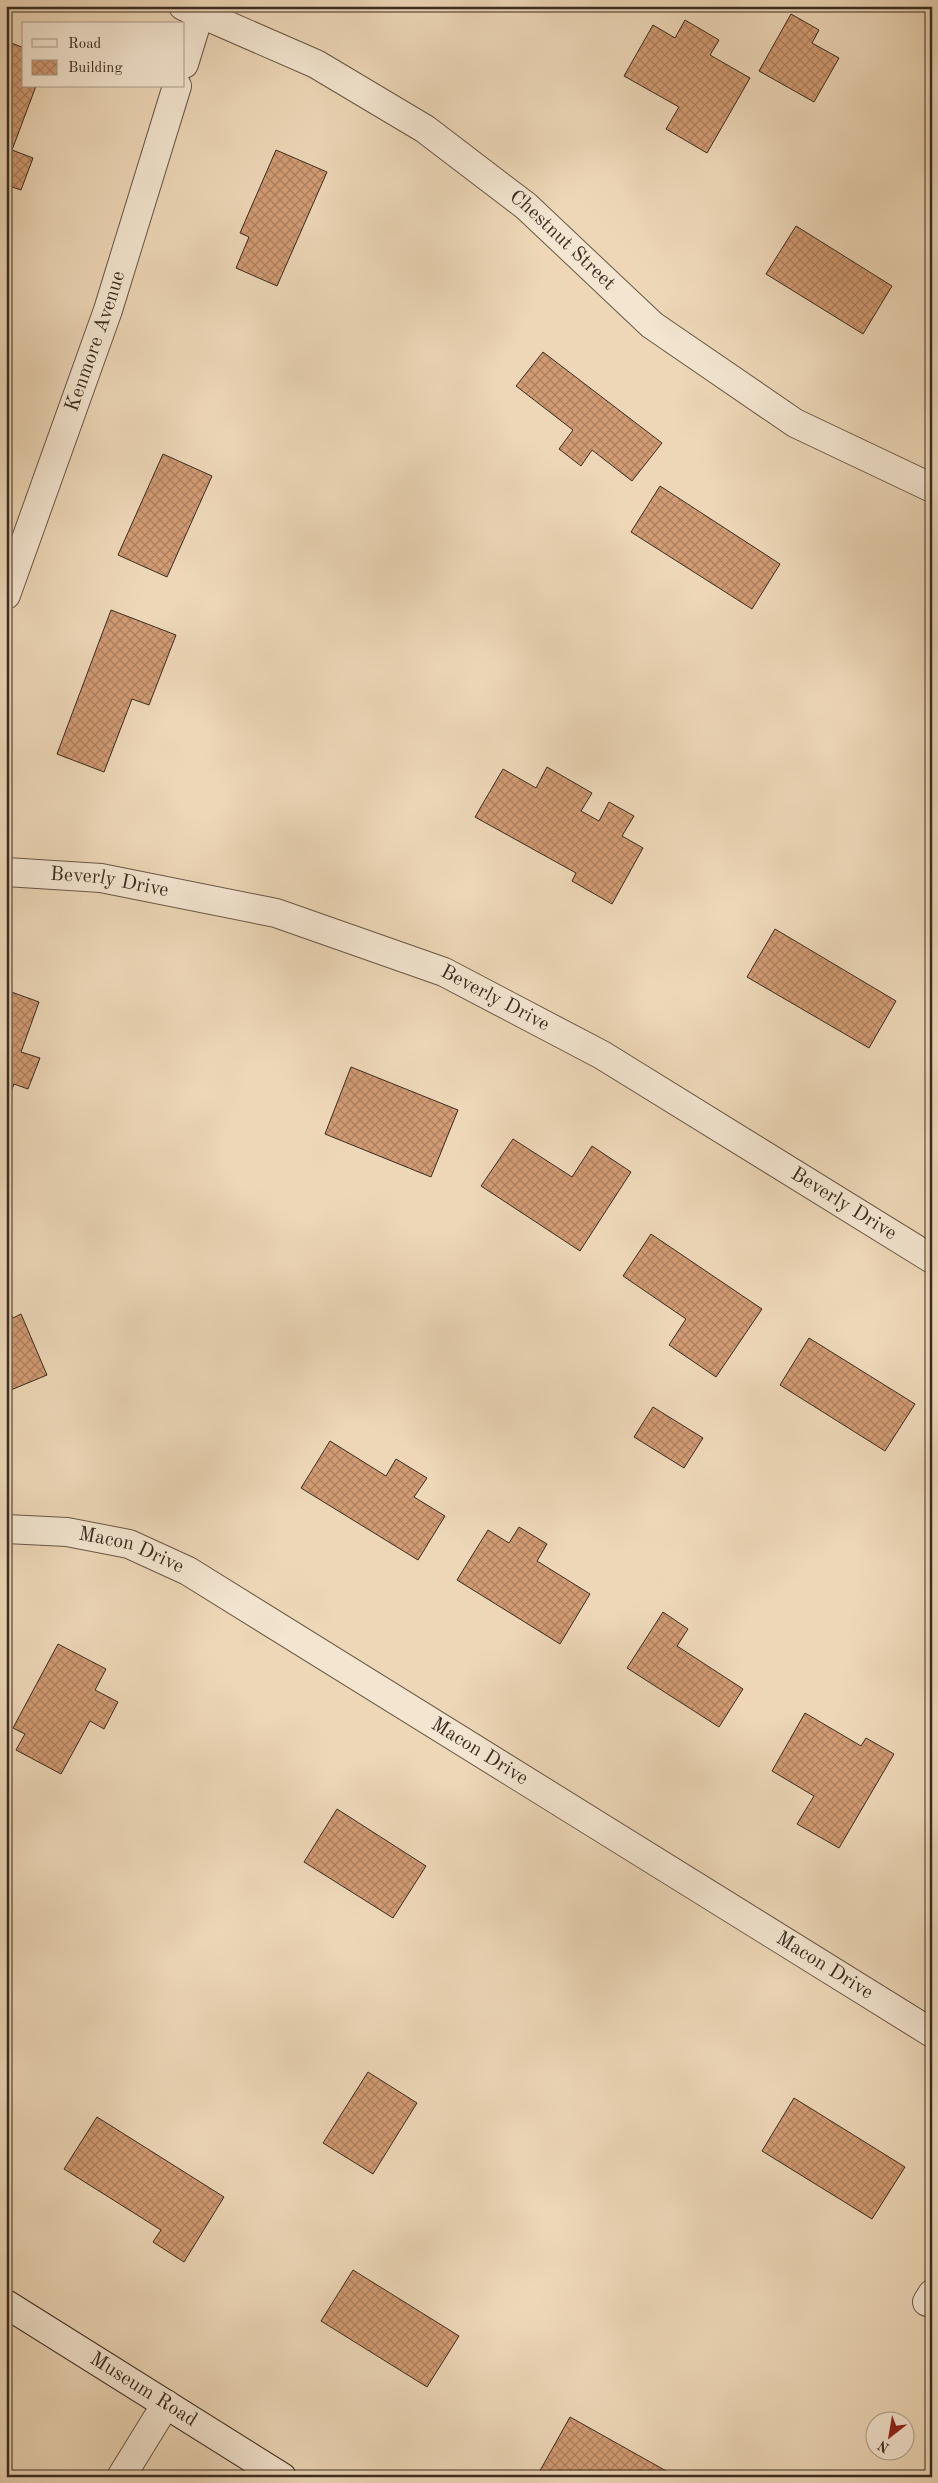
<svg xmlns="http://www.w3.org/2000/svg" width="938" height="2483" font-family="'Old Standard TT',serif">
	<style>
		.building { fill: url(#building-cross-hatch); stroke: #3b2c21 }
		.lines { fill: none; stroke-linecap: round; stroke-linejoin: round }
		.street-casing { stroke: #685746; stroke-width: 30 }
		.secondary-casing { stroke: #3b2c21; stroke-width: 30 }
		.street { stroke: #f3e5d0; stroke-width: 28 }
		.secondary { stroke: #f3e5d0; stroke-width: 28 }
		.labels { text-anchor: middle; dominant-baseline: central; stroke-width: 4; stroke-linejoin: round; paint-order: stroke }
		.street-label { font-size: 20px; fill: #3b2c21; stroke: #f3e5d0 }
	</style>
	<defs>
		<pattern id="building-cross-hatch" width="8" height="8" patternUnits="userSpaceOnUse" patternTransform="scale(1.25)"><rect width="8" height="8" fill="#d19b73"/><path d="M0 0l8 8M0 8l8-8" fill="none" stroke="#ab7f5e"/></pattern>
	</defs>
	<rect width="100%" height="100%" fill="#edd7b7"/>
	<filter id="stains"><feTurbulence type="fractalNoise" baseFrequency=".004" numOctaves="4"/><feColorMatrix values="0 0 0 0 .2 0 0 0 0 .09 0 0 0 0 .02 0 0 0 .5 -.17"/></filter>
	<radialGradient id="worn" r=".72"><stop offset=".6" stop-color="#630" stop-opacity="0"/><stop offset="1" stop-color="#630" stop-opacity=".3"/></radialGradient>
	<path class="building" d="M 791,14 L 819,30 L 812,43 L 839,58 L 814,102 L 759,71 Z
		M 685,20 L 719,40 L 710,55 L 750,78 L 707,153 L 666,129 L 679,107 L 624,76 L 653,25 L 675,38 Z
		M 9,42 L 24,48 L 24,86 L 36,86 L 12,150 L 33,158 L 21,190 L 6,185 L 6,50 Z
		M 276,150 L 327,172 L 277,286 L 236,268 L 249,237 L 240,233 Z
		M 796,226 L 892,286 L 863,334 L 766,274 Z
		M 543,352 L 662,443 L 632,481 L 592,450 L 581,466 L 559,449 L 573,430 L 516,386 Z
		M 163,454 L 212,476 L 167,577 L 118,555 Z
		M 660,486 L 780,564 L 752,609 L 631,532 Z
		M 111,610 L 176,635 L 149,705 L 132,699 L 104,772 L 57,754 Z
		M 547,767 L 592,793 L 581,811 L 599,821 L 609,802 L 634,816 L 622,836 L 643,848 L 612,904 L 572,881 L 576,873 L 475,817 L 503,769 L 536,788 Z
		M 775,929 L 896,1001 L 869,1048 L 747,977 Z
		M 6,990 L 39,1002 L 21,1052 L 40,1058 L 28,1089 L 14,1084 L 6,1105 Z
		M 351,1067 L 458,1110 L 431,1177 L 325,1134 Z
		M 513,1139 L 572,1177 L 592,1146 L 631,1172 L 580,1251 L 481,1186 Z
		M 651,1234 L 762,1309 L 716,1377 L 669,1345 L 686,1319 L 623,1276 Z
		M 6,1303 L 13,1318 L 21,1314 L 47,1375 L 6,1392 Z
		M 809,1338 L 915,1404 L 885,1451 L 780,1385 Z
		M 653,1407 L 703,1438 L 684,1468 L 634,1437 Z
		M 330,1441 L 386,1476 L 396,1459 L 427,1478 L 414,1497 L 445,1516 L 418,1560 L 301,1488 Z
		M 519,1527 L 547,1544 L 537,1561 L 590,1594 L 560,1644 L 457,1580 L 488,1530 L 509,1543 Z
		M 663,1612 L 688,1629 L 677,1646 L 743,1689 L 719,1727 L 627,1668 Z
		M 58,1644 L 106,1669 L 95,1690 L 118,1702 L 104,1729 L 90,1721 L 61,1774 L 16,1750 L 25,1734 L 13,1728 Z
		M 805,1713 L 861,1746 L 866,1738 L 894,1754 L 839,1848 L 797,1824 L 814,1796 L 772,1771 Z
		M 337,1809 L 426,1866 L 393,1918 L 304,1862 Z
		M 368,2072 L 417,2103 L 373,2174 L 323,2143 Z
		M 794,2098 L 905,2167 L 872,2219 L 762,2151 Z
		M 97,2117 L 224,2197 L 184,2262 L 153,2242 L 161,2230 L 64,2169 Z
		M 353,2270 L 459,2336 L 427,2387 L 321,2321 Z
		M 570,2417 L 677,2477 L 537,2476 Z"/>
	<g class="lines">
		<g class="street-casing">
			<g id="street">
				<path id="s1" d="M 183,6 L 316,64 L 425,129 L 526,206 L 652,325 L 795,423 L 932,488"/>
				<path d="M 184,64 L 200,12"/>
				<path id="s2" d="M 6,595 L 108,310 L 177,86"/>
				<path id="s3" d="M 6,872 L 101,878 L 276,913 L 444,972 L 602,1055 L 932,1259"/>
				<path id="s4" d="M 6,1529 L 67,1532 L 129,1544 L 188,1571 L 932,2033"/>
				<path d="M 927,2302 L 932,2294"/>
				<path d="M 121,2477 L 166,2404"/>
			</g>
		</g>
		<g class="secondary-casing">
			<g id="secondary">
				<path id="s5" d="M 6,2304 L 282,2477"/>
			</g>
		</g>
		<use href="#street" class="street"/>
		<use href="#secondary" class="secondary"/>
	</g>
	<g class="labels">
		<g class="street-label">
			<text stroke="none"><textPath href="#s1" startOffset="449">Chestnut Street</textPath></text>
			<text stroke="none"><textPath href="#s2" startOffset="269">Kenmore Avenue</textPath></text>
			<text stroke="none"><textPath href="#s3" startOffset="104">Beverly Drive</textPath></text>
			<text stroke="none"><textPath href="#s3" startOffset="509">Beverly Drive</textPath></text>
			<text stroke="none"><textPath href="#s3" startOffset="914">Beverly Drive</textPath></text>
			<text stroke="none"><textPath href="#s4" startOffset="128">Macon Drive</textPath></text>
			<text stroke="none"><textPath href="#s4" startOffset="532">Macon Drive</textPath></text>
			<text stroke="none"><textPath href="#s4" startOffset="938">Macon Drive</textPath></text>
			<text stroke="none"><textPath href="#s5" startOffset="162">Museum Road</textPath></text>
		</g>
	</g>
	<rect width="938" height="2483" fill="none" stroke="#edd7b7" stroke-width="25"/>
	<rect x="8" y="8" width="923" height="2468" fill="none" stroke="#3b2c21" stroke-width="2.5"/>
	<rect x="12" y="12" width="913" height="2458" fill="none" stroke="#3b2c21"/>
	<rect x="22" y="22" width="162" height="65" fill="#f3e5d0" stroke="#a99b8a"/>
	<rect x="32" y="39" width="25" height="8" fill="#f3e5d0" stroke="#a99b8a"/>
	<text x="68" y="48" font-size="15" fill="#3b2c21">Road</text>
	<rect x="32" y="60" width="25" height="15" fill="url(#building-cross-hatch)" stroke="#a99b8a"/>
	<text x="68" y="72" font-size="15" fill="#3b2c21">Building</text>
	<g transform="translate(890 2436) rotate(211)"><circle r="24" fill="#f3e5d0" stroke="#a99b8a"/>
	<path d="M0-4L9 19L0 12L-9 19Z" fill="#8f2418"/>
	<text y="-8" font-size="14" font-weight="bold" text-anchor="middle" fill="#3b2c21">N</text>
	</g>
	<rect width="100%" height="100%" filter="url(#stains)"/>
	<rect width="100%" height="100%" fill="url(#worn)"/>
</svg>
